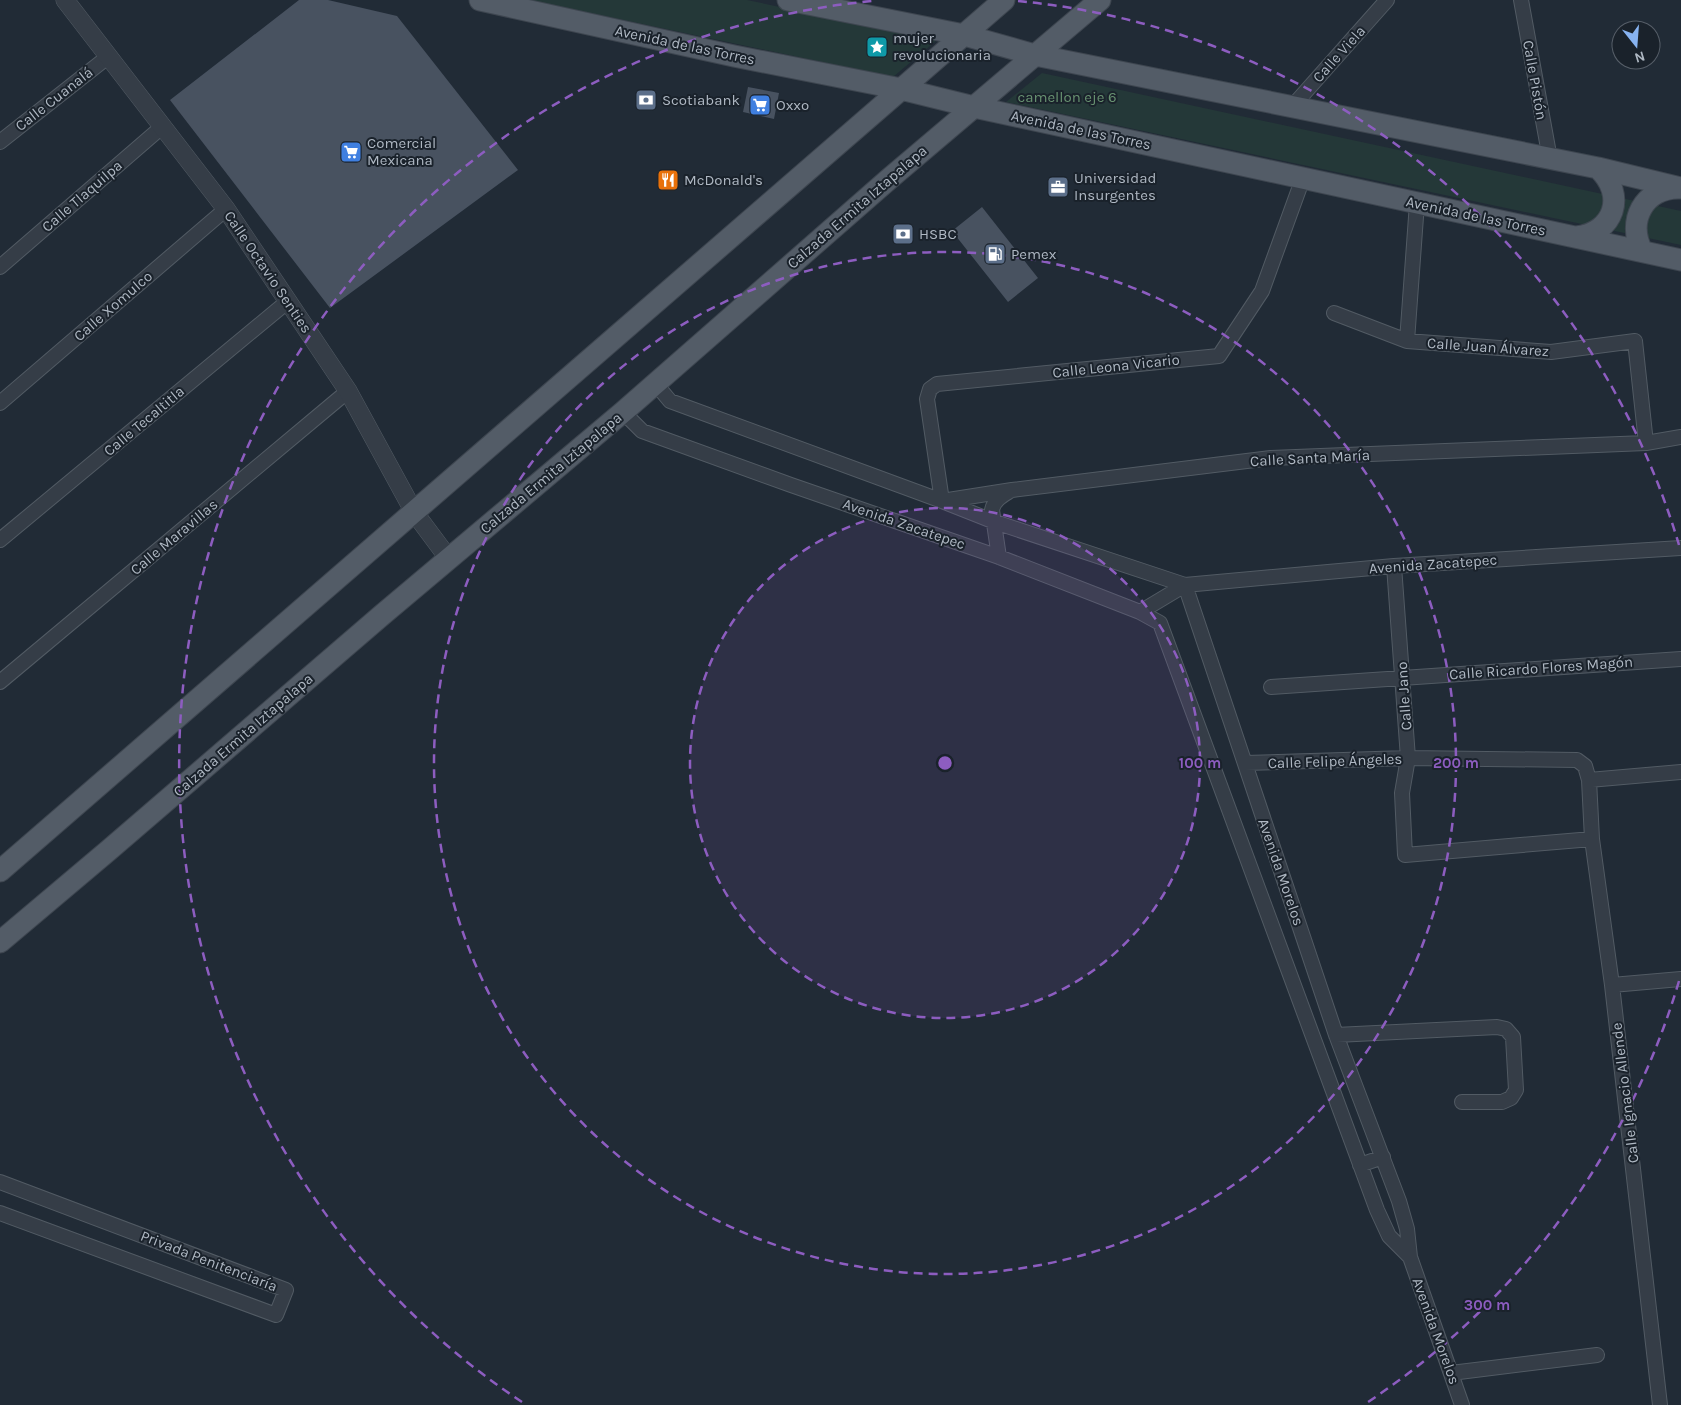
<svg xmlns="http://www.w3.org/2000/svg" width="1681" height="1405" font-family="Karla,sans-serif">
	<style>
		.green { fill: #243838 }
		.building { fill: #485260 }
		.lines { fill: none; stroke-linecap: round; stroke-linejoin: round }
		.minor-casing { stroke: #525b64; stroke-width: 16 }
		.tertiary-casing { stroke: #525b64; stroke-width: 19 }
		.primary-casing { stroke: #3e4650; stroke-width: 23 }
		.minor { stroke: #353d47; stroke-width: 14 }
		.tertiary { stroke: #353d47; stroke-width: 18 }
		.primary { stroke: #535c67; stroke-width: 21 }
		.ring { fill: none; stroke: #8d5dc0; stroke-width: 2.5; stroke-dasharray: 9 6 }
		.labels { text-anchor: middle; dominant-baseline: central; stroke-width: 4; stroke-linejoin: round; paint-order: stroke }
		.poi-label { font-size: 15px; fill: #afb8c3; stroke: #1a222b; text-anchor: start }
		.street-label { font-size: 15px; fill: #afb8c3; stroke: #1a222b }
		.park-label { font-size: 15px; fill: #689271; stroke: #1a222b }
		.centre { fill: #8d5dc0; stroke: #1a222b; stroke-width: 2.5 }
		.ring-label { font-size: 15px; text-anchor: middle; font-weight: bold; fill: #8d5dc0; stroke: #1a222b; stroke-width: 4; stroke-linejoin: round; paint-order: stroke }
	</style>
	<rect width="100%" height="100%" fill="#212b36"/>
	<path class="green" d="M 529,0 L 747,0 L 937,40 L 893,77 Z
		M 1042,73 L 1681,211 L 1681,245 L 1006,102 Z"/>
	<path class="building" d="M 299,0 L 328,0 L 397,16 L 518,170 L 330,308 L 170,100 Z
		M 748,87 L 779,93 L 774,119 L 743,112 Z
		M 982,207 L 1038,278 L 1008,302 L 952,231 Z"/>
	<g class="lines">
		<g class="minor-casing">
			<path id="minor" d="M 1521,0 L 1550,159
				M 1291,108 L 1387,0
				M 0,142 L 109,56
				M 1303,178 L 1262,291 L 1219,356 L 937,384 L 930,389 L 927,399 L 942,501 L 1012,490 L 1271,458 L 1646,443 L 1681,437
				M 0,267 L 163,126
				M 1334,313 L 1407,341 L 1551,352 L 1635,341 L 1646,443
				M 1407,341 L 1417,203
				M 655,383 L 670,401 L 942,501 L 995,522 L 1185,585 L 1336,1035 L 1399,1201 L 1407,1229 L 1410,1257 L 1462,1405
				M 0,403 L 226,209
				M 623,412 L 642,431 L 791,485 L 999,557 L 1140,612 L 1160,623 L 1377,1210 L 1389,1236 L 1410,1257
				M 0,540 L 287,302
				M 999,557 L 992,510 C 994,500 1002,496 1010,491
				M 1394,566 L 1408,758 L 1402,793 L 1405,855 L 1592,839
				M 1140,612 L 1185,585 L 1394,566 L 1681,548
				M 0,682 L 348,391
				M 1271,687 L 1681,659
				M 1245,763 L 1408,758 L 1577,760 L 1585,766 L 1589,780 L 1681,772
				M 1589,780 L 1592,839 L 1612,985 L 1660,1405
				M 1612,985 L 1681,979
				M 1336,1035 L 1497,1027 L 1506,1029 L 1513,1037 L 1516,1090 L 1511,1098 L 1502,1102 L 1462,1102
				M 1360,1165 L 1383,1157
				M 0,1182 L 286,1290 L 276,1315 L 0,1213
				M 1451,1373 L 1597,1355"/>
		</g>
		<g class="tertiary-casing">
			<path id="tertiary" d="M 65,0 L 226,209 L 348,391 L 414,512 L 449,559"/>
		</g>
		<g class="primary-casing">
			<path id="primary" d="M 480,0 L 734,56 L 901,89 L 974,107 L 1681,260
				M 788,0 L 964,35 L 1035,55 L 1598,168 L 1681,188
				M 1576,237 C 1614,233 1627,195 1598,168
				M 1642,251 C 1627,221 1643,189 1678,188
				M 0,871 L 1004,0
				M 0,942 L 109,850 L 382,615 L 623,412 L 889,179 L 1100,0"/>
		</g>
		<use href="#minor" class="minor"/>
		<use href="#tertiary" class="tertiary"/>
		<use href="#primary" class="primary"/>
	</g>
	<circle cx="945" cy="763" r="255" fill="#8d5dc0" fill-opacity=".12"/>
	<g class="ring">
		<circle cx="945" cy="763" r="255"/>
		<circle cx="945" cy="763" r="511"/>
		<path d="M1679 981A766 766 0 0 1 1368 1402M522 1402A766 766 0 0 1 872 1M1018 1A766 766 0 0 1 1679 545"/>
	</g>
	<defs>
		<g id="sight-square" transform="scale(1.125)"><rect x="-9" y="-9" width="18" height="18" rx="4" fill="#0f9aa8" stroke="#1a222b"/><path d="M0-6L1.8-2.2L6-1.7L2.9 1.2L3.7 5.4L0 3.3L-3.7 5.4L-2.9 1.2L-6-1.7L-1.8-2.2Z" fill="#fff"/></g>
		<g id="bank-square" transform="scale(1.125)"><rect x="-9" y="-9" width="18" height="18" rx="4" fill="#5c6f8a" stroke="#1a222b"/><path d="M-6-4H6V4H-6ZM0-2.3a2.3 2.3 0 1 0 0 4.6a2.3 2.3 0 1 0 0-4.6Z" fill="#fff"/></g>
		<g id="supermarket-square" transform="scale(1.125)"><rect x="-9" y="-9" width="18" height="18" rx="4" fill="#3f7fe0" stroke="#1a222b"/><path d="M-6-5.5h2.5l.6 2H6L4.5 2H-2.5L-4.4-4H-6ZM-1.5 3.2a1.3 1.3 0 1 0 .1 0ZM3 3.2a1.3 1.3 0 1 0 .1 0Z" fill="#fff"/></g>
		<g id="restaurant-square" transform="scale(1.125)"><rect x="-9" y="-9" width="18" height="18" rx="4" fill="#e8710a" stroke="#1a222b"/><path d="M-5-6h1v4h1v-4h1v4h1v-4h1v5L-1.5 .5V6h-2V.5L-5-1ZM5-6V6H3V1.5H1.5Q1.5-4 5-6Z" fill="#fff"/></g>
		<g id="office-square" transform="scale(1.125)"><rect x="-9" y="-9" width="18" height="18" rx="4" fill="#5c6f8a" stroke="#1a222b"/><path d="M-6-3h4V-5.5h4V-3h4V5H-6ZM-1-4.5V-3h2v-1.5ZM-6 0V1H6V0Z" fill="#fff"/></g>
		<g id="fuel-square" transform="scale(1.125)"><rect x="-9" y="-9" width="18" height="18" rx="4" fill="#5c6f8a" stroke="#1a222b"/><path d="M-5.5-6h7V0h2V4h1.3V-2.5L3-4.5l.8-.8L6-3V5H2.5V1h-1V6h-7ZM-4.2-4.7v3.2H.2V-4.7Z" fill="#fff"/></g>
	</defs>
	<g fill-rule="evenodd">
		<use href="#sight-square" x="877" y="47"/>
		<use href="#bank-square" x="646" y="100"/>
		<use href="#supermarket-square" x="760" y="105"/>
		<use href="#supermarket-square" x="351" y="152"/>
		<use href="#restaurant-square" x="668" y="180"/>
		<use href="#office-square" x="1058" y="187"/>
		<use href="#bank-square" x="903" y="234"/>
		<use href="#fuel-square" x="995" y="254"/>
	</g>
	<g class="labels">
		<g class="poi-label">
			<text x="893" y="38">mujer<tspan x="893" dy="17">revolucionaria</tspan></text>
			<text x="662" y="100">Scotiabank</text>
			<text x="776" y="105">Oxxo</text>
			<text x="367" y="143">Comercial<tspan x="367" dy="17">Mexicana</tspan></text>
			<text x="1074" y="178">Universidad<tspan x="1074" dy="17">Insurgentes</tspan></text>
			<text x="684" y="180">McDonald's</text>
			<text x="919" y="234">HSBC</text>
			<text x="1011" y="254">Pemex</text>
		</g>
		<g class="street-label">
			<text transform="translate(685 45) rotate(12)">Avenida de las Torres</text>
			<text transform="translate(1339 54) rotate(-48)">Calle Viela</text>
			<text transform="translate(1535 80) rotate(80)">Calle Pistón</text>
			<text transform="translate(54 99) rotate(-38)">Calle Cuanalá</text>
			<text transform="translate(1081 130) rotate(12)">Avenida de las Torres</text>
			<text transform="translate(82 196) rotate(-41)">Calle Tlaquilpa</text>
			<text transform="translate(857 207) rotate(-41)">Calzada Ermita Iztapalapa</text>
			<text transform="translate(1476 216) rotate(12)">Avenida de las Torres</text>
			<text transform="translate(268 272) rotate(56)">Calle Octavio Senties</text>
			<text transform="translate(113 306) rotate(-41)">Calle Xomulco</text>
			<text transform="translate(1488 347) rotate(4)">Calle Juan Álvarez</text>
			<text transform="translate(1116 366) rotate(-6)">Calle Leona Vicario</text>
			<text transform="translate(144 421) rotate(-40)">Calle Tecaltitla</text>
			<text transform="translate(1310 458) rotate(-3)">Calle Santa María</text>
			<text transform="translate(551 473) rotate(-40)">Calzada Ermita Iztapalapa</text>
			<text transform="translate(904 524) rotate(19)">Avenida Zacatepec</text>
			<text transform="translate(174 537) rotate(-40)">Calle Maravillas</text>
			<text transform="translate(1433 564) rotate(-4)">Avenida Zacatepec</text>
			<text transform="translate(1541 668) rotate(-4)">Calle Ricardo Flores Magón</text>
			<text transform="translate(1404 696) rotate(-94)">Calle Jano</text>
			<text transform="translate(243 735) rotate(-41)">Calzada Ermita Iztapalapa</text>
			<text transform="translate(1335 761) rotate(-2)">Calle Felipe Ángeles</text>
			<text transform="translate(1281 872) rotate(71)">Avenida Morelos</text>
			<text transform="translate(1625 1093) rotate(-97)">Calle Ignacio Allende</text>
			<text transform="translate(209 1261) rotate(21)">Privada Penitenciaría</text>
			<text transform="translate(1436 1331) rotate(70)">Avenida Morelos</text>
		</g>
		<g class="park-label">
			<text x="1067" y="97">camellon eje 6</text>
		</g>
	</g>
	<circle cx="945" cy="763" r="8" class="centre"/>
	<g class="ring-label">
		<text x="1200" y="768">100 m</text>
		<text x="1456" y="768">200 m</text>
		<text x="1487" y="1310">300 m</text>
	</g>
	<g transform="translate(1636 45) rotate(163)"><circle r="24" fill="#1a222b" stroke="#565e68"/>
	<path d="M0-4L9 19L0 12L-9 19Z" fill="#87b3f1"/>
	<text y="-8" font-size="14" font-weight="bold" text-anchor="middle" fill="#afb8c3">N</text>
	</g>
</svg>
